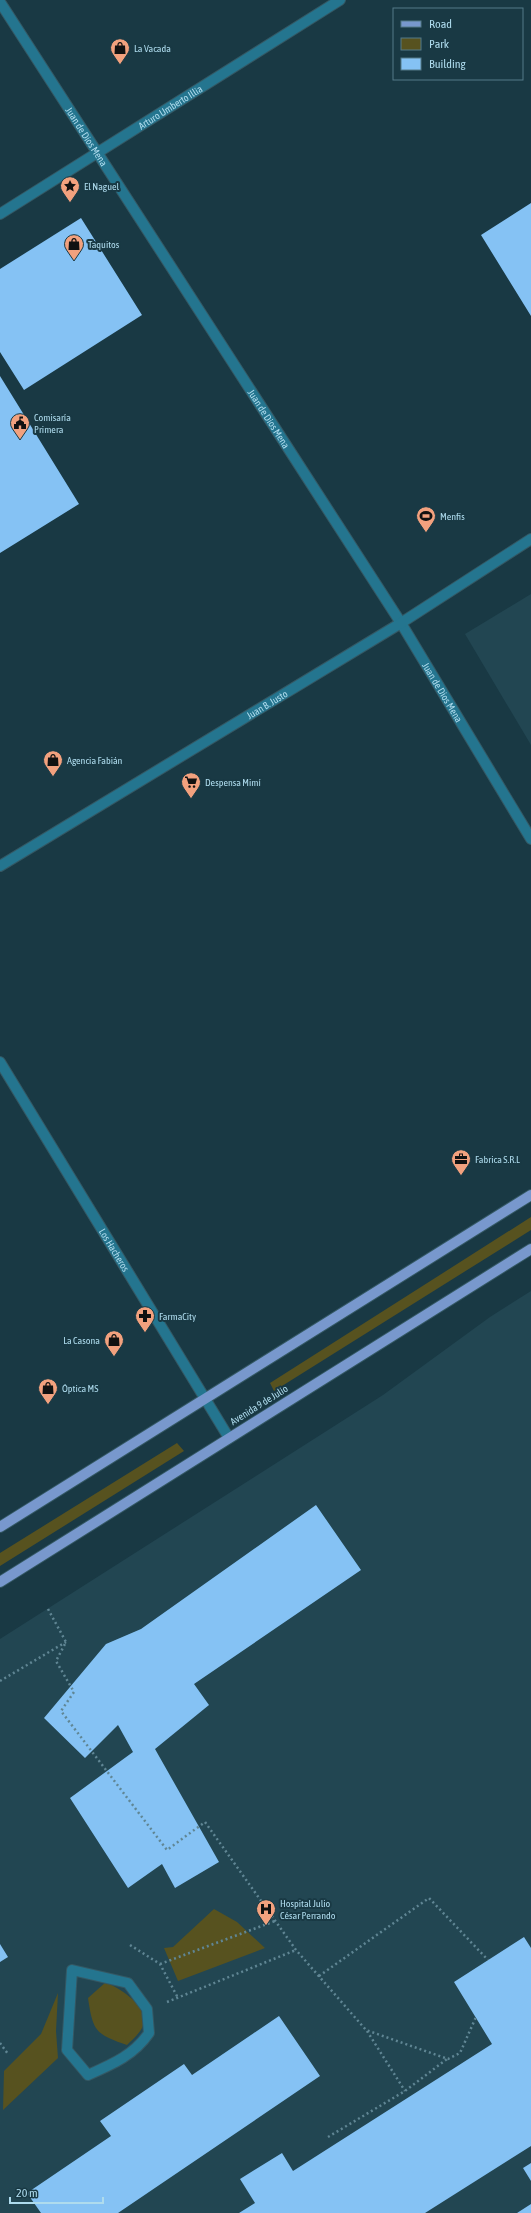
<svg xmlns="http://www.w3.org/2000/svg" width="531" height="2213" font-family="'Asap Condensed',sans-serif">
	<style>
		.built { fill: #224652 }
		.green { fill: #57521f }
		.building { fill: #85c2f4 }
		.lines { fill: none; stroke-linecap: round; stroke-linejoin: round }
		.service-casing { stroke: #345864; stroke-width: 12 }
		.minor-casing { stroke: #345864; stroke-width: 12 }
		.primary-casing { stroke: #345864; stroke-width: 12 }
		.path { stroke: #608694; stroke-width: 2.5; stroke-dasharray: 2 3; stroke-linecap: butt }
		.service { stroke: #24758f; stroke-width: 10 }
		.minor { stroke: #24758f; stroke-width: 10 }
		.primary { stroke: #7898cd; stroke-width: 10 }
		.labels { text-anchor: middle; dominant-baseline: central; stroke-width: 4; stroke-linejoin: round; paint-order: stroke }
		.poi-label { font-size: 10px; fill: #aedbed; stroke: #193944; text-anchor: start }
		.street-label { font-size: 10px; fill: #aedbed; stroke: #193944 }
	</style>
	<rect width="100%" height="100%" fill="#193944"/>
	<path class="built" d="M 531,594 L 531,745 L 465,634 Z
		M 531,1291 L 531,2213 L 0,2213 L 0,1639 L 383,1395 L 490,1317 Z"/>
	<path class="green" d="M 531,1217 L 531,1230 L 274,1391 L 270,1383 Z
		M 177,1443 L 184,1451 L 0,1566 L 0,1553 Z
		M 214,1909 L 237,1922 L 265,1948 L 178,1981 L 164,1948 L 173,1947 Z
		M 106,1982 C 121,1990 151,2006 142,2028 C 139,2034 131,2041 127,2045 C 95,2034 93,2031 88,1998 Z
		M 58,1993 L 56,2031 L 58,2058 L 3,2110 L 4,2071 L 41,2034 Z"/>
	<path class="building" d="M 531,203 L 531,316 L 481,235 Z
		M 81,218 L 142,315 L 24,390 L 0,352 L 0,269 Z
		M 0,376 L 79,504 L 0,553 Z
		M 316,1505 L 361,1570 L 194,1684 L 209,1705 L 155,1749 L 219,1862 L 175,1888 L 162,1864 L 128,1888 L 70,1798 L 133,1752 L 118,1725 L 85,1758 L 44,1718 L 106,1644 L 141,1629 Z
		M 524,1937 L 531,1948 L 531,2146 L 425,2213 L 239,2213 L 255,2203 L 240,2179 L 282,2153 L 293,2171 L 492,2044 L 454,1982 Z
		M 0,1944 L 8,1957 L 0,1962 Z
		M 279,2016 L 320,2076 L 118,2213 L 41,2213 L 27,2193 L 111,2136 L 100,2121 L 184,2064 L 192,2075 Z
		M 531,2163 L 531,2181 L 523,2168 Z
		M 531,2204 L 531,2213 L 517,2213 Z"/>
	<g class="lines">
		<g class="service-casing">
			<path id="service" d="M 72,1970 L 128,1983 L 147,2009 L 149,2033 C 134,2055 113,2064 88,2075 L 67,2050 Z"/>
		</g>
		<g class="minor-casing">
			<g id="minor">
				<path id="s1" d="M 0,2 L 401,623 L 531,839"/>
				<path id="s2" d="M 0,214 L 340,0"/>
				<path id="s3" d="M 0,866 L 401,623 L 531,539"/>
				<path id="s4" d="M 0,1062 L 229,1438"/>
			</g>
		</g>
		<g class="primary-casing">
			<path id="primary" d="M 0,1527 L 531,1195
				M 0,1582 L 531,1249"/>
		</g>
		<path class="path" d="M 48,1609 L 66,1642 L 56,1661 L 74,1692 L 61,1711 L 167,1850 L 205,1822 L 296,1950 L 366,2030 L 448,2059 L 460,2053 L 476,2017
			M 0,1681 L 66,1642
			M 130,1945 L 160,1964 L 178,1998
			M 160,1964 L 275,1921
			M 319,1976 L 429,1898 L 488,1960
			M 167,2002 L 296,1950
			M 367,2031 L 405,2091
			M 0,2043 L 8,2054
			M 328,2137 L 405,2091 L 447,2059"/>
		<use href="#service" class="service"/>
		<use href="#minor" class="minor"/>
		<use href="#primary" class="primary"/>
	</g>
	<defs>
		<g id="shop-pin" transform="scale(1)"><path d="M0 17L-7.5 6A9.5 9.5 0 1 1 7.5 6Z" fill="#f2a17e" stroke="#193944"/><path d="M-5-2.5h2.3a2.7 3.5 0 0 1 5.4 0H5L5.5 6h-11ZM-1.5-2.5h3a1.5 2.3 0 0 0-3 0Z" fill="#111"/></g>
		<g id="sight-pin" transform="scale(1)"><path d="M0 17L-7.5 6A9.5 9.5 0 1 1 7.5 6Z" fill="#f2a17e" stroke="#193944"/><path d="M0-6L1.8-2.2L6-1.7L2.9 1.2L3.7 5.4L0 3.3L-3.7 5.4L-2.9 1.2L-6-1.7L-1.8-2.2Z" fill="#111"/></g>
		<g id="civic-pin" transform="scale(1)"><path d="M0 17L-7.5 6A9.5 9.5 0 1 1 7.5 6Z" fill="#f2a17e" stroke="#193944"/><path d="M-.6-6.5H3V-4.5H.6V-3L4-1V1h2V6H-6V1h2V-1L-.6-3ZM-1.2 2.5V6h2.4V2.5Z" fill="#111"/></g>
		<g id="stadium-pin" transform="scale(1)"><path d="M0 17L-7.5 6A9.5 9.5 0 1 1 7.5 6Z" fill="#f2a17e" stroke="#193944"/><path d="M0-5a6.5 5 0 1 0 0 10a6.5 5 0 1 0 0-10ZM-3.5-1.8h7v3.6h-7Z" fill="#111"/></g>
		<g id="supermarket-pin" transform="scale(1)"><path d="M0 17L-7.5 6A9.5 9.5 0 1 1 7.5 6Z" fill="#f2a17e" stroke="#193944"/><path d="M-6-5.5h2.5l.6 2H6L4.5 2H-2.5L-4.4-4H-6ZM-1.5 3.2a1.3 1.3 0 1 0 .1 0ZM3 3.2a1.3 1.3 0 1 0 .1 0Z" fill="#111"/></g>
		<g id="office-pin" transform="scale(1)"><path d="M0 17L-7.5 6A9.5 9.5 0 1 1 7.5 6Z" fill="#f2a17e" stroke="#193944"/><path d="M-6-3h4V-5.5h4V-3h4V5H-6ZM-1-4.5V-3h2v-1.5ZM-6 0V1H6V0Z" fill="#111"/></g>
		<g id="pharmacy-pin" transform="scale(1)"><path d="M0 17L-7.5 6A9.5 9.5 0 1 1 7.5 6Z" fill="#f2a17e" stroke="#193944"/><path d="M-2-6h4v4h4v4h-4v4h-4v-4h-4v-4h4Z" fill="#111"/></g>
		<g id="hospital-pin" transform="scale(1)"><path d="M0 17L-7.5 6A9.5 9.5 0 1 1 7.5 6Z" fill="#f2a17e" stroke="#193944"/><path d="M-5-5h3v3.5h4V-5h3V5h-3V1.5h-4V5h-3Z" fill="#111"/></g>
	</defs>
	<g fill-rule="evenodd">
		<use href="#shop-pin" x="120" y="48"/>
		<use href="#sight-pin" x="70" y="186"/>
		<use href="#shop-pin" x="74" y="244"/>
		<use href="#civic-pin" x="20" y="423"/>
		<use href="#stadium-pin" x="426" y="516"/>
		<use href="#shop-pin" x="53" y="760"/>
		<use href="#supermarket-pin" x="191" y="782"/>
		<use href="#office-pin" x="461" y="1159"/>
		<use href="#pharmacy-pin" x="145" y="1316"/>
		<use href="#shop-pin" x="114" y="1340"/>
		<use href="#shop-pin" x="48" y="1388"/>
		<use href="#hospital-pin" x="266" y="1909"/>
	</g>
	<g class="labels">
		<g class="poi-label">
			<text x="134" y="48">La Vacada</text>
			<text x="84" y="186">El Naguel</text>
			<text x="88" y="244">Taquitos</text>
			<text x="34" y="417">Comisaría<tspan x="34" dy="12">Primera</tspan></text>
			<text x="440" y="516">Menfis</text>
			<text x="67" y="760">Agencia Fabián</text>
			<text x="205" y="782">Despensa Mimí</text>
			<text x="475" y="1159">Fabrica S.R.L</text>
			<text x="159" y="1316">FarmaCity</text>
			<text x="100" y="1340" text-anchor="end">La Casona</text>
			<text x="62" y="1388">Óptica MS</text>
			<text x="280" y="1903">Hospital Julio<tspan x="280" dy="12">César Perrando</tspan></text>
		</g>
		<g class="street-label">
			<text stroke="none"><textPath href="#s2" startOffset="201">Arturo Umberto Illia</textPath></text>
			<text stroke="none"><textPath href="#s1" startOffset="160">Juan de Dios Mena</textPath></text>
			<text stroke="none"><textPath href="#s1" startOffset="496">Juan de Dios Mena</textPath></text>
			<text stroke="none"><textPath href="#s1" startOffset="820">Juan de Dios Mena</textPath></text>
			<text stroke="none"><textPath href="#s3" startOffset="312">Juan B. Justo</textPath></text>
			<text stroke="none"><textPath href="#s4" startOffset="220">Los Hacheros</textPath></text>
			<text transform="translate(259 1405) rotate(-32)">Avenida 9 de Julio</text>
		</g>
	</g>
	<rect x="393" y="8" width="130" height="72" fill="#193944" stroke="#557a88"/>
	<rect x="401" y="21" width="20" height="6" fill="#7898cd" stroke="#557a88"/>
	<text x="429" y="28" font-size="12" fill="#aedbed">Road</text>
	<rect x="401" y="38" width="20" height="12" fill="#57521f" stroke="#557a88"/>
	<text x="429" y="48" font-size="12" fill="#aedbed">Park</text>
	<rect x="401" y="58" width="20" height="12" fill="#85c2f4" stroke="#557a88"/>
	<text x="429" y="68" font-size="12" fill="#aedbed">Building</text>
	<path d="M10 2197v6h93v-6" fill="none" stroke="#aedbed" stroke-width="2"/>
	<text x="16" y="2197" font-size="12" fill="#aedbed" stroke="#193944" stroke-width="3" paint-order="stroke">20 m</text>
</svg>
